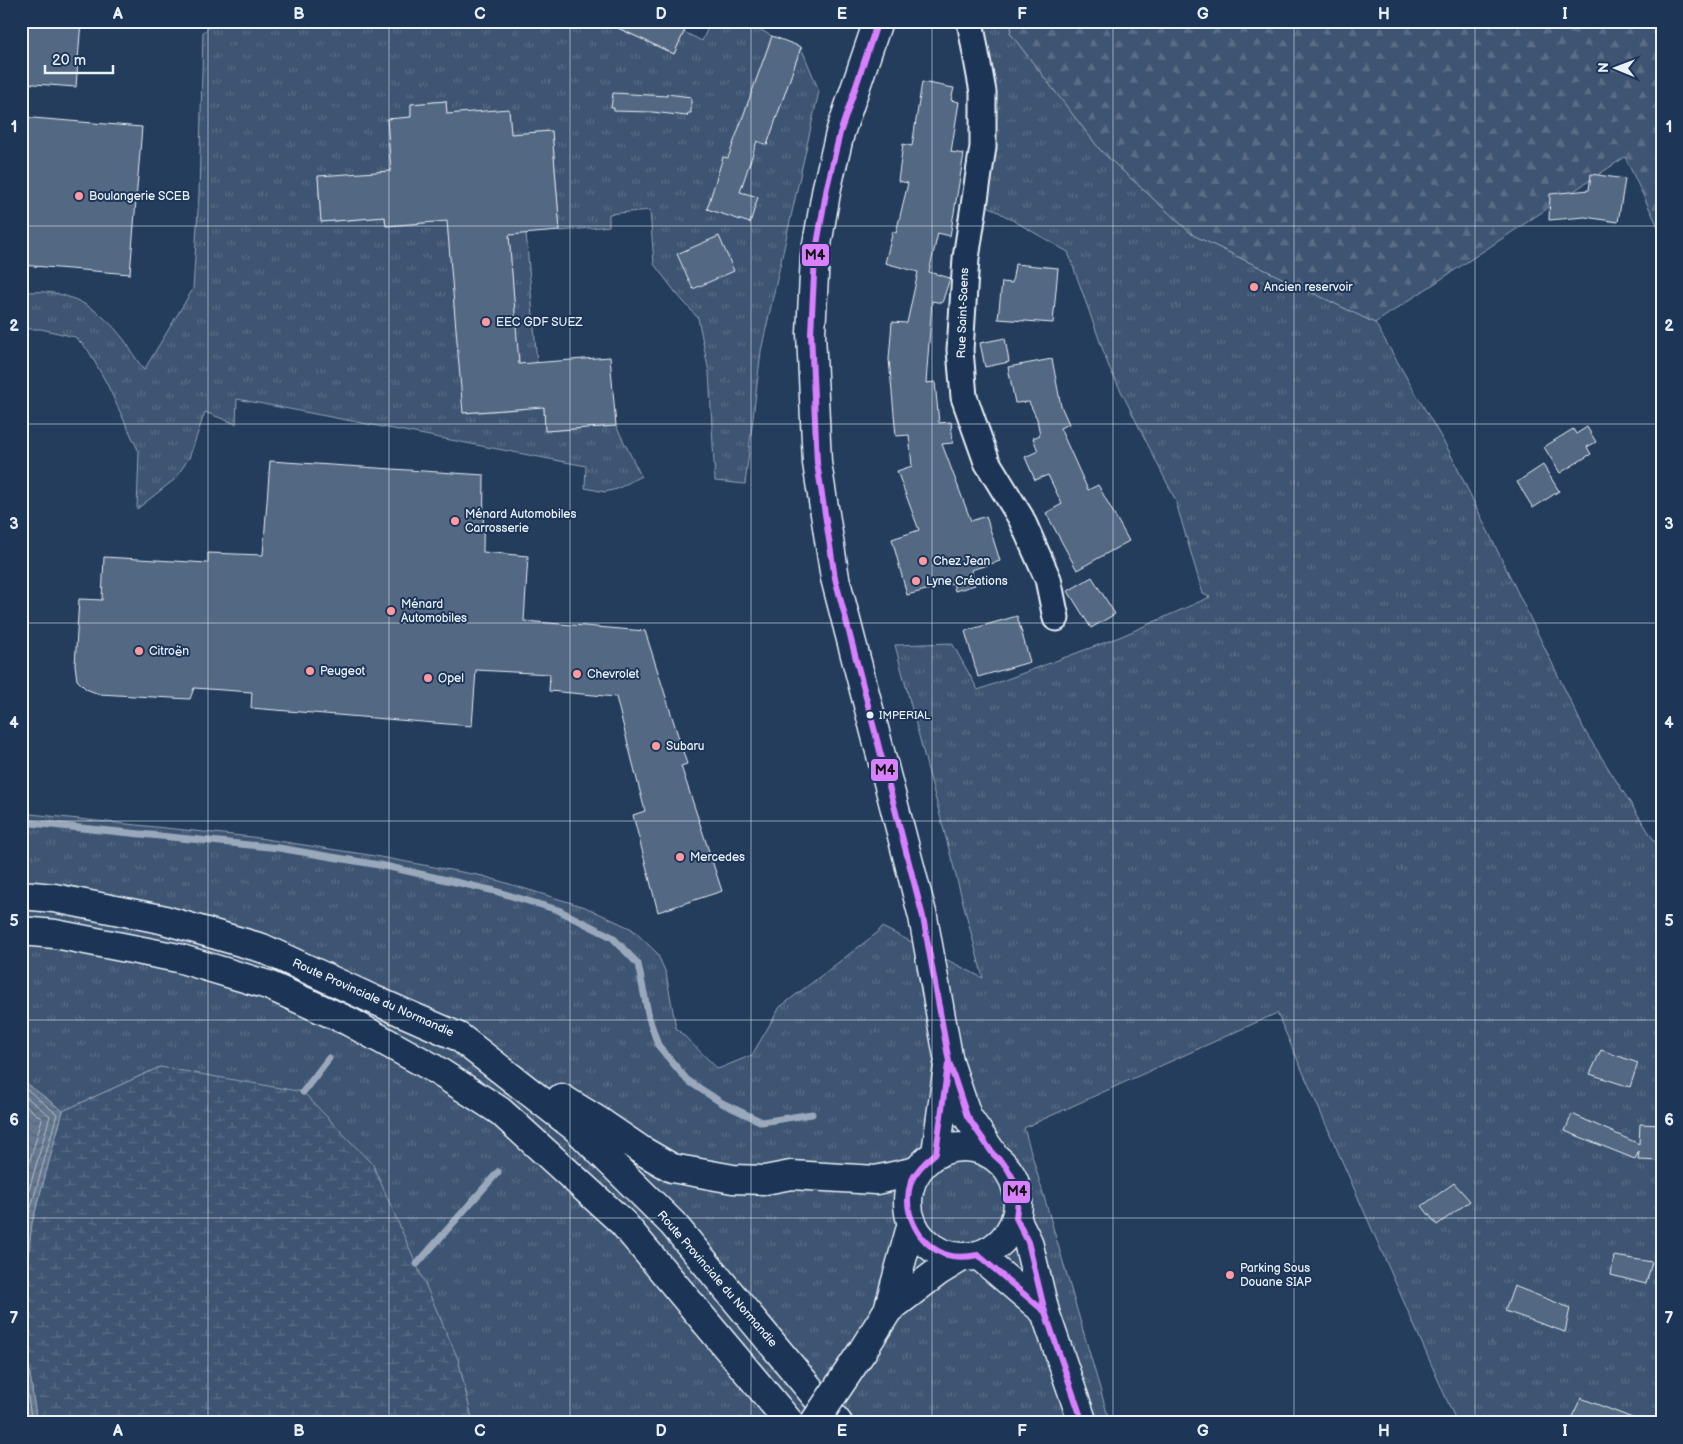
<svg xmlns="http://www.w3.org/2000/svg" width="1683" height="1444" font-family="'Balsamiq Sans',sans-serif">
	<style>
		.grass { fill: url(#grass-tufts); stroke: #93a2b5 }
		.forest { fill: url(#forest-firs); stroke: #93a2b5 }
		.wetland { fill: url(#wetland-marsh); stroke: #93a2b5 }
		.water { fill: url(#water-waves); stroke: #99a8ba }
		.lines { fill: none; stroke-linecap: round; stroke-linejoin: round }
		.shore { stroke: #b4c1ce; stroke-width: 1 }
		.stream { stroke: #99a8ba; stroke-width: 7 }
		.building { fill: #536782; stroke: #e8f1f8 }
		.street-casing { stroke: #e8f1f8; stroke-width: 29 }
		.primary-casing { stroke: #e8f1f8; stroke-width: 31 }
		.highway-casing { stroke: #e8f1f8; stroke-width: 31 }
		.street { stroke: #1d3557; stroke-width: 25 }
		.primary { stroke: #1d3557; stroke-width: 28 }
		.highway { stroke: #1d3557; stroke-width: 28 }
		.highway-bridge-casing { stroke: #e8f1f8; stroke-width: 31; stroke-linecap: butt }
		.highway-bridge { stroke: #1d3557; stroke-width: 28 }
		.bus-1-casing { stroke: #1d3557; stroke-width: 10 }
		.bus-1 { stroke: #d880ff; stroke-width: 6 }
		.grid { fill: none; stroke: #e8f1f8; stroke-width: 1; stroke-opacity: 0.55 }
		.poi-dot { fill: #ff9aa2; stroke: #1d3557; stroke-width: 2 }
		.bus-dot { fill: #e8f1f8; stroke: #1d3557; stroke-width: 2 }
		.labels { text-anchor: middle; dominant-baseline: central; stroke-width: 4; stroke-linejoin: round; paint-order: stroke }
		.bus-label { font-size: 11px; fill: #e8f1f8; stroke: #1d3557; text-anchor: start }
		.poi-label { font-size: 12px; fill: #e8f1f8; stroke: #1d3557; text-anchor: start }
		.street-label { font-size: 12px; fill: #e8f1f8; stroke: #1d3557 }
		.line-badge { stroke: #1d3557; stroke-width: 2 }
		.pale-badge-label { font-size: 14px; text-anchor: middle; font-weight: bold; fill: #111 }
		.neatline { fill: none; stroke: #e8f1f8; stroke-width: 2 }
		.grid-label { font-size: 16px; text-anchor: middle; font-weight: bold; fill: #e8f1f8 }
	</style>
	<defs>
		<pattern id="grass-tufts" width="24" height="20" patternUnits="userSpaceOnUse" patternTransform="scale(1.25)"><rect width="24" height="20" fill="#3e5472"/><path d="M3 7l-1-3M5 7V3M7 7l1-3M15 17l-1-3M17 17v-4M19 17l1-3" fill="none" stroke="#5a6d87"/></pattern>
		<pattern id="forest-firs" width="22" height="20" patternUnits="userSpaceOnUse" patternTransform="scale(1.25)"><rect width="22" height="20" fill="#3e5472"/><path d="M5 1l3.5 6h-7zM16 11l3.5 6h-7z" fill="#5a6d87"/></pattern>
		<pattern id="wetland-marsh" width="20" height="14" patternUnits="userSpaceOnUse" patternTransform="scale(1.25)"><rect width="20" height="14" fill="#3e5472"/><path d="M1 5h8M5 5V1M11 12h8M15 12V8" fill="none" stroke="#5a6d87"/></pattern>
		<pattern id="water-waves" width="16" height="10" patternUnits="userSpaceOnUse" patternTransform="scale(1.25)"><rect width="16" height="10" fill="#657890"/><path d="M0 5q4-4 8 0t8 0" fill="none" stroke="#576270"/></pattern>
	</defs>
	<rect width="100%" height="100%" fill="#253d5d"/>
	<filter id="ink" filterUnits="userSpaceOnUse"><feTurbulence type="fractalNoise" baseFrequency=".02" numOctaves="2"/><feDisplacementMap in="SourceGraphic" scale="10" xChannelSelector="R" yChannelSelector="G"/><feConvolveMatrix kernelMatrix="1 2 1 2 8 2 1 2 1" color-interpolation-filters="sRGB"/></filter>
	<g filter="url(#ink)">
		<path class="grass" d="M 217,21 L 612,21 L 611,25 L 674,54 L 684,32 L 702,41 L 711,21 L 744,21 L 772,36 L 737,134 L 767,145 L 801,47 L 819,91 L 761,351 L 745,484 L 715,481 L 709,372 L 698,318 L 676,293 L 654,264 L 650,210 L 609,214 L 609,226 L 560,231 L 552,131 L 511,134 L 509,110 L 447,114 L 446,101 L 411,104 L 411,117 L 387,120 L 391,171 L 318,177 L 321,222 L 385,217 L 386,226 L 425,223 L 473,198 L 448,231 L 464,413 L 522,409 L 509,235 L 526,233 L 537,363 L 542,363 L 545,431 L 616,426 L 641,476 L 617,489 L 605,492 L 585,488 L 586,466 L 237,399 L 236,424 L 205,412 L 189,458 L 175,479 L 137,509 L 139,452 L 106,382 L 88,350 L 75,337 L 41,329 L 21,329 L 21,293 C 64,286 100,307 125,341 C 131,350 137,361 144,370 L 193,289 L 199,194 L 203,32 Z
			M 970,21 L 1013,21 L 1010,33 L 1101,151 L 1193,235 L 1375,323 L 1449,451 L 1586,733 L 1662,853 L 1662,1423 L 1457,1423 L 1277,1013 L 1024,1128 L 1110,1423 L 473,1423 L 458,1359 L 160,1067 L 63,1111 L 21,1079 L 21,813 L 252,837 L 369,855 L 483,876 L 585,907 L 632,929 L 657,953 L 666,973 L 676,1028 L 718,1069 L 752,1055 L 780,1007 L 877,933 L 882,927 L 983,978 L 895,645 L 952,643 L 978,690 L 1122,636 L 1210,597 L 1203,594 L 1175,499 L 1109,367 L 1068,252 L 974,198 Z"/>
		<path class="forest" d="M 1013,21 L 1662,21 L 1662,235 L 1625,157 L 1375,323 L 1193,235 L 1101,151 L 1010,33 Z"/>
		<path class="wetland" d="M 160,1067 L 303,1092 L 373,1165 L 458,1359 L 473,1423 L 39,1423 L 36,1417 L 21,1312 L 32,1223 L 63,1111 Z"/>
		<path class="water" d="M 21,1079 L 63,1111 L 32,1223 L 21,1312 L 36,1417 L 39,1423 L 21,1423 Z"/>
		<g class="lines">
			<path class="shore" d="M 21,1085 L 57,1114 L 27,1222 L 21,1269
				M 21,1093 L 50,1116 L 21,1218
				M 21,1102 L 42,1119 L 21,1191
				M 21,1347 L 31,1418 L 34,1423"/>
			<path class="stream" d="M 21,822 L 279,848 L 385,866 L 495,891 L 558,910 L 612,937 L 638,964 L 649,1018 L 658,1045 L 687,1080 L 722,1103 L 762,1122 L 812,1114
				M 303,1092 L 329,1058
				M 417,1264 L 498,1172"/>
		</g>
		<path class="building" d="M 21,21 L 81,21 L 76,87 L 21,83 Z
			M 603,21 L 689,21 L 674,54 Z
			M 772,36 L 801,47 L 767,145 L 757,141 L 740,192 L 758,197 L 750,223 L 707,209 L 723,157 L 728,158 Z
			M 922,82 L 954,88 L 951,100 L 959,102 L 951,152 L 964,154 L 950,236 L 938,233 L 929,272 L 950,278 L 942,303 L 932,301 L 926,383 L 935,382 L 939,423 L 951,422 L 953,443 L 942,444 L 971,521 L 986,516 L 1000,561 L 971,570 L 975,585 L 955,591 L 953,583 L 907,595 L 892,539 L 919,530 L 897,471 L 912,466 L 909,435 L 896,436 L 889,359 L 892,322 L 907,323 L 918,272 L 885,263 L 893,231 L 896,233 L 908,183 L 898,181 L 903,144 L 912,146 Z
			M 613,93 L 667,96 L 667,94 L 691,97 L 691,113 L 688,113 L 687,116 L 652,112 L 614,111 L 614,108 L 611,108 Z
			M 446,101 L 447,114 L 509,109 L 511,134 L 552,131 L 560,231 L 509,235 L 519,364 L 610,357 L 616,426 L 545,431 L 544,407 L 463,413 L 447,221 L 386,226 L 385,217 L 321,222 L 318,176 L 391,171 L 387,119 L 411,117 L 411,104 Z
			M 21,117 L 142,127 L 130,274 L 21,265 Z
			M 1591,174 L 1625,179 L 1618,222 L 1585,217 L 1549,220 L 1550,194 L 1589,190 Z
			M 719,236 L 734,271 L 693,289 L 677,254 Z
			M 1015,264 L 1058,268 L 1053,323 L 998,319 L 1002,282 L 1012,283 Z
			M 1005,338 L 1009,362 L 985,367 L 980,343 Z
			M 1052,359 L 1061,406 L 1069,424 L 1060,428 L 1088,490 L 1098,485 L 1129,541 L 1077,570 L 1046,513 L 1062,504 L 1048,475 L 1035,480 L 1025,457 L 1038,451 L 1033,438 L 1040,435 L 1037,419 L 1029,402 L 1015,403 L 1008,367 Z
			M 1587,427 L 1596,442 L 1587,447 L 1591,454 L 1560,473 L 1544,447 L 1573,429 L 1576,434 Z
			M 270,461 L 484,475 L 483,552 L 528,556 L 524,621 L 645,631 L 687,764 L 681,766 L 722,891 L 658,912 L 633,815 L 645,811 L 616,697 L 549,691 L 550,674 L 476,670 L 472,726 L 251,708 L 252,692 L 194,688 L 190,699 L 99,694 L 86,689 L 77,680 L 75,665 L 79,599 L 102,600 L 104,557 L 208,563 L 208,553 L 263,555 Z
			M 1543,465 L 1559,491 L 1533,508 L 1517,482 Z
			M 1092,577 L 1115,614 L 1091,628 L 1068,591 Z
			M 1017,616 L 1030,662 L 978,677 L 965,631 Z
			M 1601,1050 L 1638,1063 L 1630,1087 L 1590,1074 Z
			M 1572,1114 L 1639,1144 L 1640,1124 L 1662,1125 L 1662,1161 L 1638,1160 L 1639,1151 L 1635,1159 L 1565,1131 Z
			M 1454,1183 L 1470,1201 L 1437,1225 L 1422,1206 Z
			M 1614,1256 L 1652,1262 L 1646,1284 L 1611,1275 Z
			M 1514,1286 L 1570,1308 L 1565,1332 L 1505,1311 Z
			M 1581,1398 L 1640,1421 L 1640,1423 L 1569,1423 Z"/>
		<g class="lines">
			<g class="street-casing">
				<path id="street" d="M 970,21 L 983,92 L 983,147 L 966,258 L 960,350 L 964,397 L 987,462 L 1021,518 L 1048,579 L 1056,618"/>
			</g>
			<g class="primary-casing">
				<path id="primary" d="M 878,21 L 840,133 L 827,187 L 815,256 L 811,333 L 817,463 L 835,578 L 923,917 L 949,1062 L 967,1116 L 993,1154
					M908 1202a55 55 0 1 1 110 0a55 55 0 1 1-110 0Z
					M 936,1153 L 948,1065
					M 1016,1218 L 1028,1242 L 1045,1312 L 1083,1423
					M 978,1255 L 1045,1312"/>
			</g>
			<g class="highway-casing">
				<path id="highway" d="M 21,895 L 54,898 L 161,919 L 262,948 L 372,999 L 459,1037 L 576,1128 L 673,1224 L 838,1423
					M 21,931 L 55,934 L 178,958 L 268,985 L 348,1021 L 433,1068 L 500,1111 L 623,1223 L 790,1423
					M 561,1098 L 600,1122 L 641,1150 L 672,1168 L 733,1179 L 765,1180 L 791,1175 L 876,1180 L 917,1171
					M 888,1310 L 939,1271 L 962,1257
					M 863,1350 L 888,1310 L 912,1223"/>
			</g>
			<use href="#street" class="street"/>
			<use href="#primary" class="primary"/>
			<use href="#highway" class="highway"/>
			<g class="highway-bridge-casing">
				<path id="highway-bridge" d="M 814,1423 L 863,1350"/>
			</g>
			<use href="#highway-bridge" class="highway-bridge"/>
			<g class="bus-1-casing">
				<path id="bus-1" d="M 878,21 L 840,133 L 827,187 L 815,256 L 811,333 L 817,463 L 835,578 L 923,917 L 949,1062 L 967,1116 L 993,1154 L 1006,1166 L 1015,1182 L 1018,1200 L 1016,1218 L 1028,1242 L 1045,1312 L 1083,1423
					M 948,1064 L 936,1153 C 926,1161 916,1170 911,1182 C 901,1211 918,1245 947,1255 C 957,1258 968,1257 978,1255 L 1045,1312"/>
			</g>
			<use href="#bus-1" class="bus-1"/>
		</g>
	</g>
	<path class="grid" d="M 208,21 L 208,1423M 389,21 L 389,1423M 570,21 L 570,1423M 751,21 L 751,1423M 932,21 L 932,1423M 1113,21 L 1113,1423M 1294,21 L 1294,1423M 1475,21 L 1475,1423M 21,226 L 1662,226M 21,424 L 1662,424M 21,623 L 1662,623M 21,821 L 1662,821M 21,1020 L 1662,1020M 21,1218 L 1662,1218"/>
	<g class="poi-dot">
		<circle cx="79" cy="196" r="5"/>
		<circle cx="1254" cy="287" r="5"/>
		<circle cx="486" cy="322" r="5"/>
		<circle cx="455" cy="521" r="5"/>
		<circle cx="923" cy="561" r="5"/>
		<circle cx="916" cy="581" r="5"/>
		<circle cx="391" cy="611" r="5"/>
		<circle cx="139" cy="651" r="5"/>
		<circle cx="310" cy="671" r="5"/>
		<circle cx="577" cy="674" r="5"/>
		<circle cx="428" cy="678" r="5"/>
		<circle cx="656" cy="746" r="5"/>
		<circle cx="680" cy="857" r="5"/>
		<circle cx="1230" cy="1275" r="5"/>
	</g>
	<circle class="bus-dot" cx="870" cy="715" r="4.5"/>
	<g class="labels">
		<g class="bus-label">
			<text x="879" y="715">IMPERIAL</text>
		</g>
		<g class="poi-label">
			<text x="89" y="196">Boulangerie SCEB</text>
			<text x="1264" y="287">Ancien reservoir</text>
			<text x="496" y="322">EEC GDF SUEZ</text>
			<text x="465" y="514">Ménard Automobiles<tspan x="465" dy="14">Carrosserie</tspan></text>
			<text x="933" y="561">Chez Jean</text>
			<text x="926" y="581">Lyne Créations</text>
			<text x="401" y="604">Ménard<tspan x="401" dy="14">Automobiles</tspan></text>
			<text x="149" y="651">Citroën</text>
			<text x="320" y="671">Peugeot</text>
			<text x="587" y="674">Chevrolet</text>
			<text x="438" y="678">Opel</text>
			<text x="666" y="746">Subaru</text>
			<text x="690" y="857">Mercedes</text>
			<text x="1240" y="1268">Parking Sous<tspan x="1240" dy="14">Douane SIAP</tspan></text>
		</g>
		<g class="street-label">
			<text transform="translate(963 313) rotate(-88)">Rue Saint-Saens</text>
			<text transform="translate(373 998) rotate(24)">Route Provinciale du Normandie</text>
			<text transform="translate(717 1279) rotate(49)">Route Provinciale du Normandie</text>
		</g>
	</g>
	<g class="line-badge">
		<rect x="801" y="243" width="29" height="24" rx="5" fill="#d880ff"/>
		<rect x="870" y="758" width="29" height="24" rx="5" fill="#d880ff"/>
		<rect x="1002" y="1180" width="29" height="24" rx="5" fill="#d880ff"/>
	</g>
	<g class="pale-badge-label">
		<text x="815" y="260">M4</text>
		<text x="885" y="775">M4</text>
		<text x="1017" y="1196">M4</text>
	</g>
	<rect width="1683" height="1444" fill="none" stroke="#1d3557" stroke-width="55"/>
	<g transform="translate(1616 68) rotate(271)" stroke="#1d3557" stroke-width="4" paint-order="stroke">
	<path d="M0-4L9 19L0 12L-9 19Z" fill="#e8f1f8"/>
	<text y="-8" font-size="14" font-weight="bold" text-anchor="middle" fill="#e8f1f8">N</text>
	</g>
	<path d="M45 65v8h68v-8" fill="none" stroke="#e8f1f8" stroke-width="2.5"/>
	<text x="52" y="65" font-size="15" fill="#e8f1f8" stroke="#1d3557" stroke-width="4" paint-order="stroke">20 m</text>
	<rect x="28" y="28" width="1628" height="1388" class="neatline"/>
	<g class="grid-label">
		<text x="118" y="19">A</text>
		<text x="299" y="19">B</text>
		<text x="480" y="19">C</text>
		<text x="661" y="19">D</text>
		<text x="842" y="19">E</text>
		<text x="1022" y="19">F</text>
		<text x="1203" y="19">G</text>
		<text x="1384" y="19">H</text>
		<text x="1565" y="19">I</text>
		<text x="14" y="132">1</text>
		<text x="1669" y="132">1</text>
		<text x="14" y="331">2</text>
		<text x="1669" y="331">2</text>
		<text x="14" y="529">3</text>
		<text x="1669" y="529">3</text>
		<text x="14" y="728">4</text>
		<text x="1669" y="728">4</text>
		<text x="14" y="926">5</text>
		<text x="1669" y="926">5</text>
		<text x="14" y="1125">6</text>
		<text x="1669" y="1125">6</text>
		<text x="14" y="1323">7</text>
		<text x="1669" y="1323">7</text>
		<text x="118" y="1436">A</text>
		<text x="299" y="1436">B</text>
		<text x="480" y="1436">C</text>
		<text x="661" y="1436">D</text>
		<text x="842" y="1436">E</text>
		<text x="1022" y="1436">F</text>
		<text x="1203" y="1436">G</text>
		<text x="1384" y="1436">H</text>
		<text x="1565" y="1436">I</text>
	</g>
</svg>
